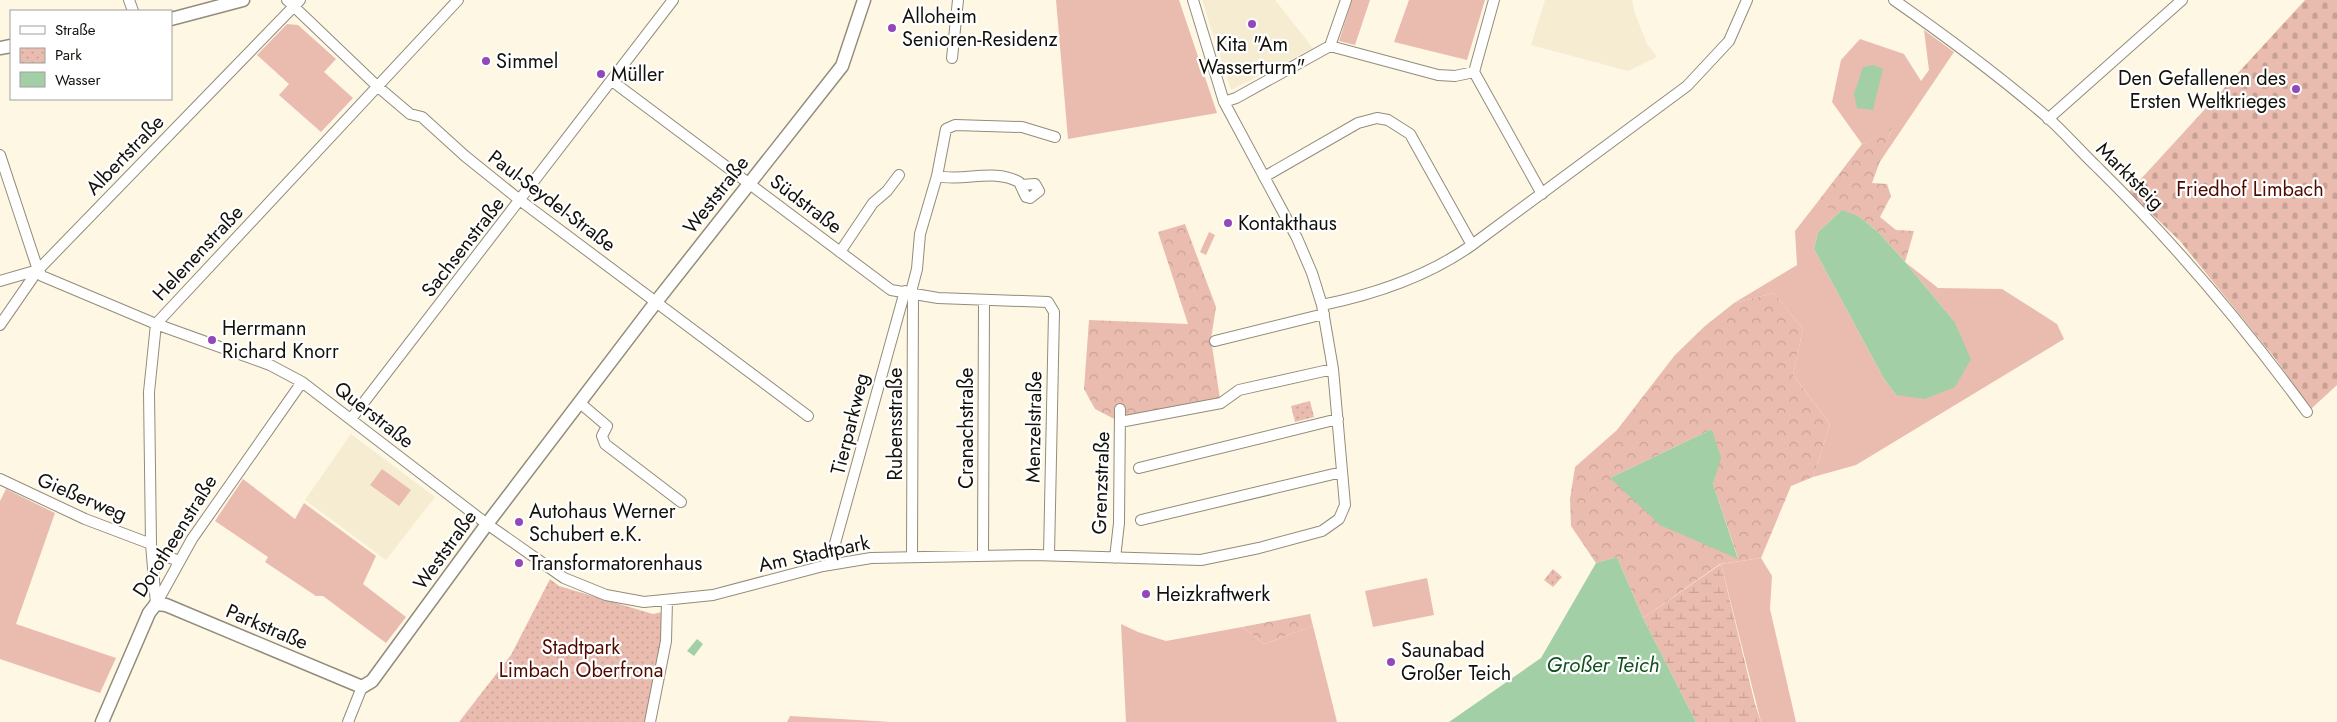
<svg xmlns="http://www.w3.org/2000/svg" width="2337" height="722" font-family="Jost,sans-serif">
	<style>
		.built { fill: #f5ecd1 }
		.green { fill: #eabcaf }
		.forest { fill: url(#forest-crowns); fill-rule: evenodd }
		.wetland { fill: url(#wetland-marsh) }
		.cemetery { fill: url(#cemetery-stones) }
		.park { fill: url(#park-dots) }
		.water { fill: #a3cfa6 }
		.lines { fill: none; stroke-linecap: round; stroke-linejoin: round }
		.minor-casing { stroke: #928c7b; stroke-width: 12 }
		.major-casing { stroke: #928c7b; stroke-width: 15 }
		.minor { stroke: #fff; stroke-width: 10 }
		.major { stroke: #fff; stroke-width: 12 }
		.poi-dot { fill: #9248ba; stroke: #fff; stroke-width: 2 }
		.labels { text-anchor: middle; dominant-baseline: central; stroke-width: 4.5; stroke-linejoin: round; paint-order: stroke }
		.poi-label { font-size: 20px; fill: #13110b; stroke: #fff; text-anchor: start }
		.street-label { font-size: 20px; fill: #13110b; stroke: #fff }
		.park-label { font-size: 20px; fill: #500b00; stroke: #fff }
		.water-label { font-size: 21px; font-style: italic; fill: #10511e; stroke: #fff }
	</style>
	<defs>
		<pattern id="forest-crowns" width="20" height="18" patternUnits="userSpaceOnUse" patternTransform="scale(1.25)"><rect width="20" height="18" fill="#eabcaf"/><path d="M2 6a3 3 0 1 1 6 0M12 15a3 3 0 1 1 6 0" fill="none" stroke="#c8a195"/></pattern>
		<pattern id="wetland-marsh" width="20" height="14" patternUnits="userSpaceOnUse" patternTransform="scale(1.25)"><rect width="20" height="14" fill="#eabcaf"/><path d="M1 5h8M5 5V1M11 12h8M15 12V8" fill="none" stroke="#c8a195"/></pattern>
		<pattern id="cemetery-stones" width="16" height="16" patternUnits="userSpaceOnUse" patternTransform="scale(1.25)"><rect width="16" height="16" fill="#eabcaf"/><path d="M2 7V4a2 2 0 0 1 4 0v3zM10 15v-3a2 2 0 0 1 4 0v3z" fill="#c8a195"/></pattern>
		<pattern id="park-dots" width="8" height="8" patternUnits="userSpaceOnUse" patternTransform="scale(1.25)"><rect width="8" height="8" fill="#eabcaf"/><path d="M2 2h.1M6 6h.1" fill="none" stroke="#c8a195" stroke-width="1.8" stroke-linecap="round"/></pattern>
	</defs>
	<rect width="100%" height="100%" fill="#fef7e4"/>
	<path class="built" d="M 1202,0 L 1275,0 L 1313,48 L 1231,90 Z
		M 1545,0 L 1632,0 L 1635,14 L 1647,44 L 1657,57 L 1628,71 L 1531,45 Z
		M 351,434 L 435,497 L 386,560 L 305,500 Z"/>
	<path class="green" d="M 1056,0 L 1179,0 L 1217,113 L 1068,139 Z
		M 1352,0 L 1370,0 L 1355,45 L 1339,41 Z
		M 1409,0 L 1485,0 L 1467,60 L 1394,42 Z
		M 287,24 L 298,25 L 336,59 L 324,72 L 353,98 L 321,132 L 279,95 L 289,84 L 257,55 Z
		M 1924,30 L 1954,52 L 1877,166 L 1892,129 L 1862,144 L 1832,102 L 1841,60 L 1860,39 L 1904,54 L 1921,81 L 1929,70 Z
		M 1816,204 L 1842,210 L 1818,232 L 1814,249 L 1884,379 L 1896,395 L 1954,321 L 1905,262 L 1938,288 L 2002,289 L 2057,324 L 2064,339 L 1856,465 L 1813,477 L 1830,424 L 1793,375 L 1803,329 L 1774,293 L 1734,303 L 1797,265 L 1795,231 Z
		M 1209,232 L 1215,235 L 1206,255 L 1200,252 Z
		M 382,469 L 411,490 L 399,506 L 370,485 Z
		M 243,479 L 295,519 L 304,503 L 376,556 L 363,584 L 406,617 L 386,643 L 323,596 L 316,596 L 265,562 L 268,557 L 215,521 Z
		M 6,489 L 55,513 L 16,624 L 116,658 L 100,693 L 0,659 L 0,501 Z
		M 1761,558 L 1772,576 L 1770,609 L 1796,722 L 1761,722 L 1721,564 Z
		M 1427,578 L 1434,615 L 1373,627 L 1365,591 Z
		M 1121,624 L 1138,632 L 1166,641 L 1242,627 L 1264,644 L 1313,626 L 1337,722 L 1126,722 Z
		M 790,716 L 891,722 L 892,722 L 787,722 Z"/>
	<path class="forest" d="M 1892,128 L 1872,183 L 1887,184 L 1891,196 L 1880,217 L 1896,230 L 1914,231 L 1905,262 L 1880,234 L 1860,217 L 1816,204 L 1862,144 Z
		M 1185,224 L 1216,307 L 1211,339 L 1220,399 L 1120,422 L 1095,409 L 1084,389 L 1089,320 L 1188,324 L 1158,232 Z
		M 1774,293 L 1803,329 L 1793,375 L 1830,424 L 1813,477 L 1791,486 L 1761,558 L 1720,564 L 1643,618 L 1617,557 L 1596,563 L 1571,526 L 1570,499 L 1575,467 L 1617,430 L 1675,355 L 1705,326 L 1734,303 ZM 1712,429 L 1720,458 L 1713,484 L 1738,558 L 1610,478 Z
		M 1310,614 L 1313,626 L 1264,644 L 1242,627 Z"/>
	<path class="wetland" d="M 1721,564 L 1755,704 L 1761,722 L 1696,722 L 1643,618 Z"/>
	<path class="cemetery" d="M 2305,0 L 2337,0 L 2337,385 L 2311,409 L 2274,357 L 2180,241 L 2129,192 Z"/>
	<path class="park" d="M 1310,401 L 1314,417 L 1295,422 L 1291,406 Z
		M 1553,569 L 1562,577 L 1553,587 L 1544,580 Z
		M 550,579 L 559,586 L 653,614 L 662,612 L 661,642 L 647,722 L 459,722 L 511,655 Z"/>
	<path class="water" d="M 1873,65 L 1883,69 L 1873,110 L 1857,108 L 1854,94 L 1863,67 Z
		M 1842,210 L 1860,217 L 1880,234 L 1905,262 L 1954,321 L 1971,359 L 1955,387 L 1925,399 L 1896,395 L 1884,379 L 1814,249 L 1818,232 Z
		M 1712,429 L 1721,458 L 1713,484 L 1738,559 L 1660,525 L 1610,478 Z
		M 1617,557 L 1643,618 L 1696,722 L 1449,722 L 1541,658 L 1596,563 Z
		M 697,639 L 703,644 L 694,656 L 687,651 Z"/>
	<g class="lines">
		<g class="minor-casing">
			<path id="minor" d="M 129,0 L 133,11
				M 287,0 L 377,86 L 410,114 L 422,117 L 465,156 L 521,201 L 808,416
				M 1494,0 L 1474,72 L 1542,194
				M 1894,0 C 1947,37 1998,75 2047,117 C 2065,133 2081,152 2098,168 C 2176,245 2242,323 2307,412
				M 1330,46 L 1346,0
				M 952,58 L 958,0
				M 612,81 L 891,290 L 938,298 L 1048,302 L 1054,312 L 1049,555
				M 1224,102 L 1236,98 L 1330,46 L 1438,75 L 1455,76 L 1474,72
				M 2048,119 L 2182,0
				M 0,155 L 38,270 L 42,276 L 156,324 L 270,365 L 302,382 L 487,524 L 564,578 L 606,595 L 644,602 L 713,595 L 823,566 L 871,558 L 1034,555 L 1201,560 L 1259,548 L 1322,531 L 1339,519 L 1345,505 L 1333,369 L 1322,305 L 1312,273 L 1297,238 L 1224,102 L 1193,0
				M 937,176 L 946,129 L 955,125 L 1022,127 L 1055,137
				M 1264,177 L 1358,123 L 1377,118 L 1388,120 L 1410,134 L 1472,245
				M 840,252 L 873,203 L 887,191 L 899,175
				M 0,281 L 38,270
				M 911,292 L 917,269 L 920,234 L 937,176 C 964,182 994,168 1019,182 L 1026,197 L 1030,198 L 1039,191 L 1035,184 L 1021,185
				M 1322,305 C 1376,294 1427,277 1472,245 L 1687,86 L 1729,41 L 1747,0
				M 0,325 L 38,270 L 300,0
				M 1215,341 L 1324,314
				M 580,403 L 607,426 L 602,436 L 605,444 L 681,502
				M 351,419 L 673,0
				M 1120,422 L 1221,403 L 1239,390 L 1333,369
				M 1139,468 L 1338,419
				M 0,479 L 85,519 L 151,544
				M 1141,520 L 1342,472
				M 152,551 L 179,561
				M 983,555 L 984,300
				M 912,557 L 913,292
				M 1115,558 L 1119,523 L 1120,409
				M 829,565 L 905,291
				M 156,604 L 151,544 L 149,392 L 156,324 L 458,0
				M 156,604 L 192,539 L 302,382
				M 348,722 L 362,687
				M 650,722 L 666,641 L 667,600"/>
		</g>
		<g class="major-casing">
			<path id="major" d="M 171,19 L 243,0
				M 0,48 L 11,46
				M 102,722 L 149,613 L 156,604 L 166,605 L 362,687 L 372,681 L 487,524 L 656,302 L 842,66 L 864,0"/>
		</g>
		<use href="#minor" class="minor"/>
		<use href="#major" class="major"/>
	</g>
	<g class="poi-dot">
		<circle cx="1252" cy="24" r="5"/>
		<circle cx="892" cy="28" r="5"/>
		<circle cx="486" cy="61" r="5"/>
		<circle cx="601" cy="74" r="5"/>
		<circle cx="2296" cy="89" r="5"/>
		<circle cx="1228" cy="223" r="5"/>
		<circle cx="212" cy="340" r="5"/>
		<circle cx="519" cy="522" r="5"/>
		<circle cx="519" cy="563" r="5"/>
		<circle cx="1146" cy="594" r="5"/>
		<circle cx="1391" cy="662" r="5"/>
	</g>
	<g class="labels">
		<g class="poi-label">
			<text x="902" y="16">Alloheim<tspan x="902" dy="23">Senioren-Residenz</tspan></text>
			<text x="1252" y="44" text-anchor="middle">Kita "Am<tspan x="1252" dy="23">Wasserturm"</tspan></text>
			<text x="496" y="61">Simmel</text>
			<text x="611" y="74">Müller</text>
			<text x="2286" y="78" text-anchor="end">Den Gefallenen des<tspan x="2286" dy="23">Ersten Weltkrieges</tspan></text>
			<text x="1238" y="223">Kontakthaus</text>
			<text x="222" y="328">Herrmann<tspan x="222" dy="23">Richard Knorr</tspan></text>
			<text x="529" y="511">Autohaus Werner<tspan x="529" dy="23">Schubert e.K.</tspan></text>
			<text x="529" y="563">Transformatorenhaus</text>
			<text x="1156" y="594">Heizkraftwerk</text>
			<text x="1401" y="650">Saunabad<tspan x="1401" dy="23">Großer Teich</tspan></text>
		</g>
		<g class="street-label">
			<text transform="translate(125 155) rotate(-46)">Albertstraße</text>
			<text transform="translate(2130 176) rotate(45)">Marktsteig</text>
			<text transform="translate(716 195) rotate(-52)">Weststraße</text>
			<text transform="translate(552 201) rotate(37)">Paul-Seydel-Straße</text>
			<text transform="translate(806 204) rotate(37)">Südstraße</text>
			<text transform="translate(463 247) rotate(-52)">Sachsenstraße</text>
			<text transform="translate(198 253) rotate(-47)">Helenenstraße</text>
			<text transform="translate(374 415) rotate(38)">Querstraße</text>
			<text transform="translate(850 424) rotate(-76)">Tierparkweg</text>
			<text transform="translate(895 424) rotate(-90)">Rubensstraße</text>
			<text transform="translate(1034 427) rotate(-89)">Menzelstraße</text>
			<text transform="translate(966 428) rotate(-90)">Cranachstraße</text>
			<text transform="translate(1101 483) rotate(-88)">Grenzstraße</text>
			<text transform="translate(82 497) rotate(23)">Gießerweg</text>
			<text transform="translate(175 536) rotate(-58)">Dorotheenstraße</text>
			<text transform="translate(445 550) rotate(-54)">Weststraße</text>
			<text transform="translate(814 554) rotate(-12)">Am Stadtpark</text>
			<text transform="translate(267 627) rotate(23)">Parkstraße</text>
		</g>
		<g class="park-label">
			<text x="2250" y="189">Friedhof Limbach</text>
			<text x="581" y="647">Stadtpark<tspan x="581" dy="23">Limbach Oberfrona</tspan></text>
		</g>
		<g class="water-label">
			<text x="1603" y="665">Großer Teich</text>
		</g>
	</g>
	<rect x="10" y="10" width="162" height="90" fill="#ffffff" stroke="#a1a09d"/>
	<rect x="20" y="26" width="25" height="8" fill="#ffffff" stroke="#a1a09d"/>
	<text x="55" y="35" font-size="15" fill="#13110b">Straße</text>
	<rect x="20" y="48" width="25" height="15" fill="url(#park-dots)" stroke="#a1a09d"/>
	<text x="55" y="60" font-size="15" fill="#13110b">Park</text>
	<rect x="20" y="72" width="25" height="15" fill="#a3cfa6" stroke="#a1a09d"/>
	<text x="55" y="85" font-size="15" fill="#13110b">Wasser</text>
</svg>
